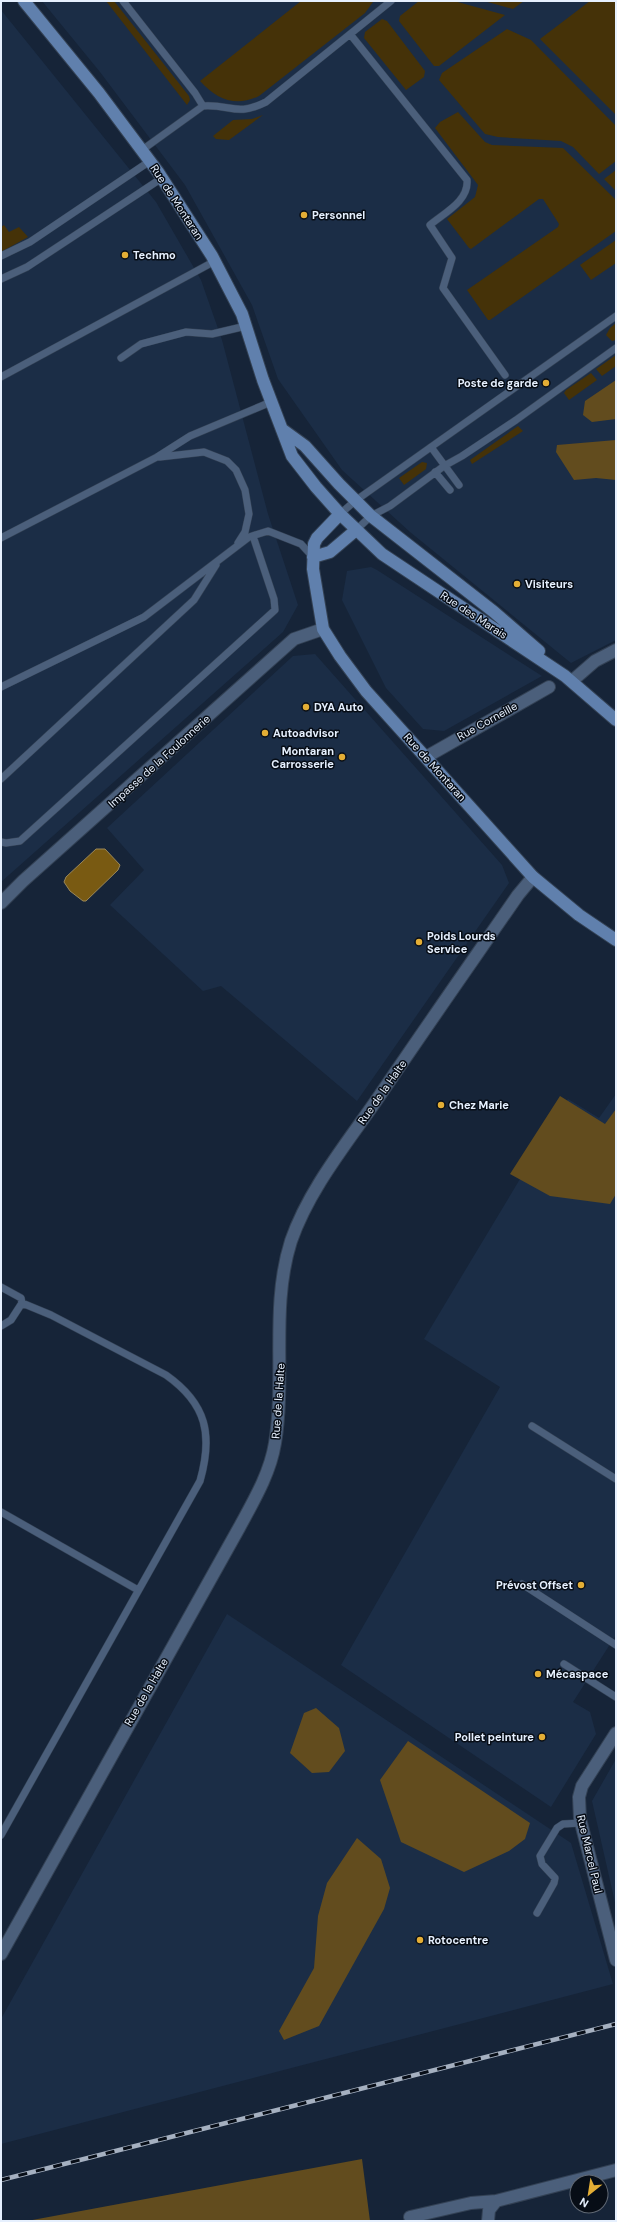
<svg xmlns="http://www.w3.org/2000/svg" width="617" height="2222" font-family="'DM Sans',sans-serif">
	<style>
		.built { fill: #1b2d46 }
		.green { fill: #453208 }
		.forest { fill: #624c1e }
		.water { fill: #795a12; stroke: #9a8759 }
		.lines { fill: none; stroke-linecap: round; stroke-linejoin: round }
		.lane-casing { stroke: #334154; stroke-width: 8 }
		.street-casing { stroke: #334154; stroke-width: 14 }
		.secondary-casing { stroke: #334154; stroke-width: 14 }
		.lane { stroke: #4b5f7b; stroke-width: 7 }
		.street { stroke: #4b5f7b; stroke-width: 12 }
		.secondary { stroke: #6080ad; stroke-width: 12 }
		.rail-casing { stroke: #a5b0c0; stroke-width: 4.5 }
		.rail { stroke: #070d16; stroke-width: 3; stroke-dasharray: 9; stroke-linecap: butt }
		.poi-dot { fill: #e4ae35; stroke: #070d16; stroke-width: 1.5 }
		.labels { text-anchor: middle; dominant-baseline: central; stroke-width: 3; stroke-linejoin: round; paint-order: stroke }
		.street-label { font-size: 11px; fill: #e6f0fe; stroke: #070d16 }
		.poi-label { font-size: 11px; font-weight: bold; fill: #e6f0fe; stroke: #070d16; text-anchor: start }
	</style>
	<rect width="100%" height="100%" fill="#162438"/>
	<path class="built" d="M 42,1 L 616,1 L 616,640 L 571,663 L 410,532 L 342,470 L 278,379 L 252,305 L 185,185 L 100,72 Z
		M 1,10 L 156,202 L 201,280 L 222,340 L 268,514 L 298,605 L 283,632 L 1,882 Z
		M 371,567 L 377,570 L 542,676 L 444,731 L 423,729 L 386,688 L 342,600 L 347,571 Z
		M 315,654 L 502,865 L 509,883 L 357,1101 L 221,986 L 203,991 L 110,905 L 144,870 L 107,828 L 293,656 Z
		M 616,1094 L 616,1635 L 573,1702 L 590,1712 L 596,1734 L 551,1807 L 341,1665 L 500,1387 L 424,1339 L 568,1099 L 599,1118 Z
		M 227,1614 L 571,1843 L 613,1984 L 1,2144 L 1,2019 Z
		M 616,1759 L 616,1907 L 592,1801 Z"/>
	<path class="green" d="M 106,1 L 114,1 L 189,96 L 190,100 L 187,105 Z
		M 301,1 L 373,2 L 365,13 L 259,96 C 236,107 217,100 200,81 Z
		M 419,1 L 454,1 L 505,15 L 439,66 L 434,66 L 399,21 L 400,16 Z
		M 484,1 L 524,1 L 513,9 Z
		M 590,1 L 616,1 L 616,115 L 540,39 Z
		M 382,19 L 387,21 L 425,71 L 424,77 L 406,90 L 364,38 L 365,32 Z
		M 507,29 L 531,40 L 616,126 L 616,161 L 599,174 L 573,147 L 561,141 L 498,137 L 485,134 L 439,80 L 442,73 Z
		M 458,112 L 485,142 L 492,145 L 563,148 L 616,200 L 616,231 L 490,320 L 488,320 L 467,290 L 558,227 L 559,224 L 543,199 L 539,199 L 471,249 L 469,248 L 447,219 L 475,197 L 478,185 L 435,128 L 440,122 Z
		M 263,115 L 229,140 L 216,139 L 213,136 L 233,120 L 252,119 Z
		M 616,170 L 616,191 L 604,179 Z
		M 4,225 L 9,232 L 19,227 L 28,237 L 1,252 L 1,227 Z
		M 616,240 L 616,263 L 591,280 L 580,265 Z
		M 616,323 L 616,340 L 612,341 L 606,335 L 610,328 Z
		M 616,355 L 616,366 L 602,376 L 596,369 Z
		M 591,373 L 597,380 L 569,400 L 564,393 L 566,390 Z
		M 518,426 L 523,431 L 472,464 L 470,460 Z
		M 422,462 L 427,463 L 426,469 L 404,485 L 399,478 Z"/>
	<path class="forest" d="M 616,380 L 616,419 L 592,422 L 583,415 L 585,401 Z
		M 616,440 L 616,480 L 596,478 L 574,480 L 556,452 L 557,445 Z
		M 560,1096 L 605,1124 L 616,1109 L 616,1194 L 610,1204 L 550,1196 L 510,1174 Z
		M 316,1708 L 339,1728 L 345,1751 L 329,1772 L 312,1773 L 290,1753 L 304,1713 Z
		M 408,1741 L 530,1823 L 525,1839 L 509,1851 L 464,1872 L 401,1842 L 380,1780 Z
		M 357,1838 L 381,1859 L 390,1888 L 384,1909 L 319,2026 L 284,2040 L 279,2031 L 314,1968 L 318,1916 L 327,1883 Z
		M 362,2159 L 370,2221 L 27,2221 Z"/>
	<path class="water" d="M 96,849 L 105,849 L 120,865 L 118,870 L 86,901 L 83,901 L 70,891 L 64,882 L 66,877 Z"/>
	<g class="lines">
		<g class="lane-casing">
			<path id="lane" d="M 123,1 L 195,93 L 203,106
				M 350,34 L 467,180 C 469,201 444,213 430,225 L 452,258 L 443,288 L 505,375
				M 142,150 L 203,106 C 231,104 236,117 266,102 L 391,1
				M 1,256 L 30,242 L 150,161
				M 1,279 L 27,267 L 162,178
				M 121,358 L 141,344 L 186,332 L 212,334 L 246,326
				M 1,377 L 215,261
				M 431,447 L 616,316
				M 160,457 L 204,452 L 227,461 L 236,470 L 245,490 L 249,514 L 245,532 L 238,543
				M 435,472 L 450,490
				M 340,514 L 355,501 L 431,447 L 459,485
				M 356,530 L 371,516 L 390,506 L 444,466 L 462,456 L 516,420 L 616,348
				M 1,538 L 157,457 L 190,436 L 271,402
				M 1,687 L 144,617 L 249,537 L 268,531 L 301,544 L 313,557
				M 1,779 L 194,600 L 216,565
				M 1,842 L 6,843 L 20,841 L 275,610 L 274,599 L 253,536
				M 1,1287 L 21,1298 L 22,1303 L 11,1320 L 1,1326
				M 532,1426 L 616,1479
				M 1,1512 L 138,1590
				M 522,1584 L 616,1645
				M 564,1664 L 616,1697
				M 1,1835 L 200,1481 C 213,1435 207,1404 166,1375 L 51,1315 L 22,1303
				M 537,1913 L 554,1883 L 555,1878 L 542,1864 L 540,1856 L 557,1828 L 563,1824 L 581,1823"/>
		</g>
		<g class="street-casing">
			<path id="street" d="M 572,681 L 595,661 L 616,650
				M 426,757 L 549,687
				M 1,903 L 23,881 L 294,639 L 323,629
				M 616,1733 L 582,1786 L 579,1797 L 580,1819 L 616,1960
				M 1,1954 L 239,1528 C 253,1502 270,1474 275,1443 C 286,1376 270,1307 291,1241 C 309,1189 347,1143 378,1098 C 424,1030 471,963 518,895 L 533,877
				M 410,2217 L 471,2203 L 496,2201
				M 488,2221 L 489,2210 L 496,2201 L 616,2170"/>
		</g>
		<g class="secondary-casing">
			<path id="secondary" d="M 24,1 L 99,93 L 158,172 L 212,256 L 242,314 L 263,380 L 292,456 L 316,487 L 340,514 L 382,554 L 565,676 L 616,720
				M 283,430 L 305,446 L 339,484 L 371,516 L 494,612 L 539,651
				M 340,514 L 317,538 L 314,544 L 313,569 L 323,629 L 340,656 L 366,691 L 533,877 L 579,915 L 616,940
				M 313,557 L 330,552 L 356,530"/>
		</g>
		<use href="#lane" class="lane"/>
		<use href="#street" class="street"/>
		<use href="#secondary" class="secondary"/>
		<g class="rail-casing">
			<path id="rail" d="M 1,2180 L 616,2024"/>
		</g>
		<use href="#rail" class="rail"/>
	</g>
	<g class="poi-dot">
		<circle cx="304" cy="215" r="4"/>
		<circle cx="125" cy="255" r="4"/>
		<circle cx="546" cy="383" r="4"/>
		<circle cx="517" cy="584" r="4"/>
		<circle cx="306" cy="707" r="4"/>
		<circle cx="265" cy="733" r="4"/>
		<circle cx="342" cy="757" r="4"/>
		<circle cx="419" cy="942" r="4"/>
		<circle cx="441" cy="1105" r="4"/>
		<circle cx="581" cy="1585" r="4"/>
		<circle cx="538" cy="1674" r="4"/>
		<circle cx="542" cy="1737" r="4"/>
		<circle cx="420" cy="1940" r="4"/>
	</g>
	<g class="labels">
		<g class="street-label">
			<text transform="translate(177 202) rotate(57)">Rue de Montaran</text>
			<text transform="translate(474 615) rotate(33)">Rue des Marais</text>
			<text transform="translate(487 721) rotate(-29)">Rue Corneille</text>
			<text transform="translate(159 761) rotate(-42)">Impasse de la Foulonnerie</text>
			<text transform="translate(435 767) rotate(48)">Rue de Montaran</text>
			<text transform="translate(382 1092) rotate(-55)">Rue de la Halte</text>
			<text transform="translate(278 1401) rotate(-86)">Rue de la Halte</text>
			<text transform="translate(146 1692) rotate(-60)">Rue de la Halte</text>
			<text transform="translate(590 1854) rotate(77)">Rue Marcel Paul</text>
		</g>
		<g class="poi-label">
			<text x="312" y="215">Personnel</text>
			<text x="133" y="255">Techmo</text>
			<text x="538" y="383" text-anchor="end">Poste de garde</text>
			<text x="525" y="584">Visiteurs</text>
			<text x="314" y="707">DYA Auto</text>
			<text x="273" y="733">Autoadvisor</text>
			<text x="334" y="751" text-anchor="end">Montaran<tspan x="334" dy="13">Carrosserie</tspan></text>
			<text x="427" y="936">Poids Lourds<tspan x="427" dy="13">Service</tspan></text>
			<text x="449" y="1105">Chez Marie</text>
			<text x="573" y="1585" text-anchor="end">Prévost Offset</text>
			<text x="546" y="1674">Mécaspace</text>
			<text x="534" y="1737" text-anchor="end">Pollet peinture</text>
			<text x="428" y="1940">Rotocentre</text>
		</g>
	</g>
	<rect width="617" height="2222" fill="none" stroke="#e6f0fe" stroke-width="4"/>
	<g transform="translate(589 2194) rotate(210)"><circle r="19" fill="#070d16" stroke="#606873"/>
	<path d="M0-3L7 15L0 10L-7 15Z" fill="#e4ae35"/>
	<text y="-6" font-size="11" font-weight="bold" text-anchor="middle" fill="#e6f0fe">N</text>
	</g>
</svg>
